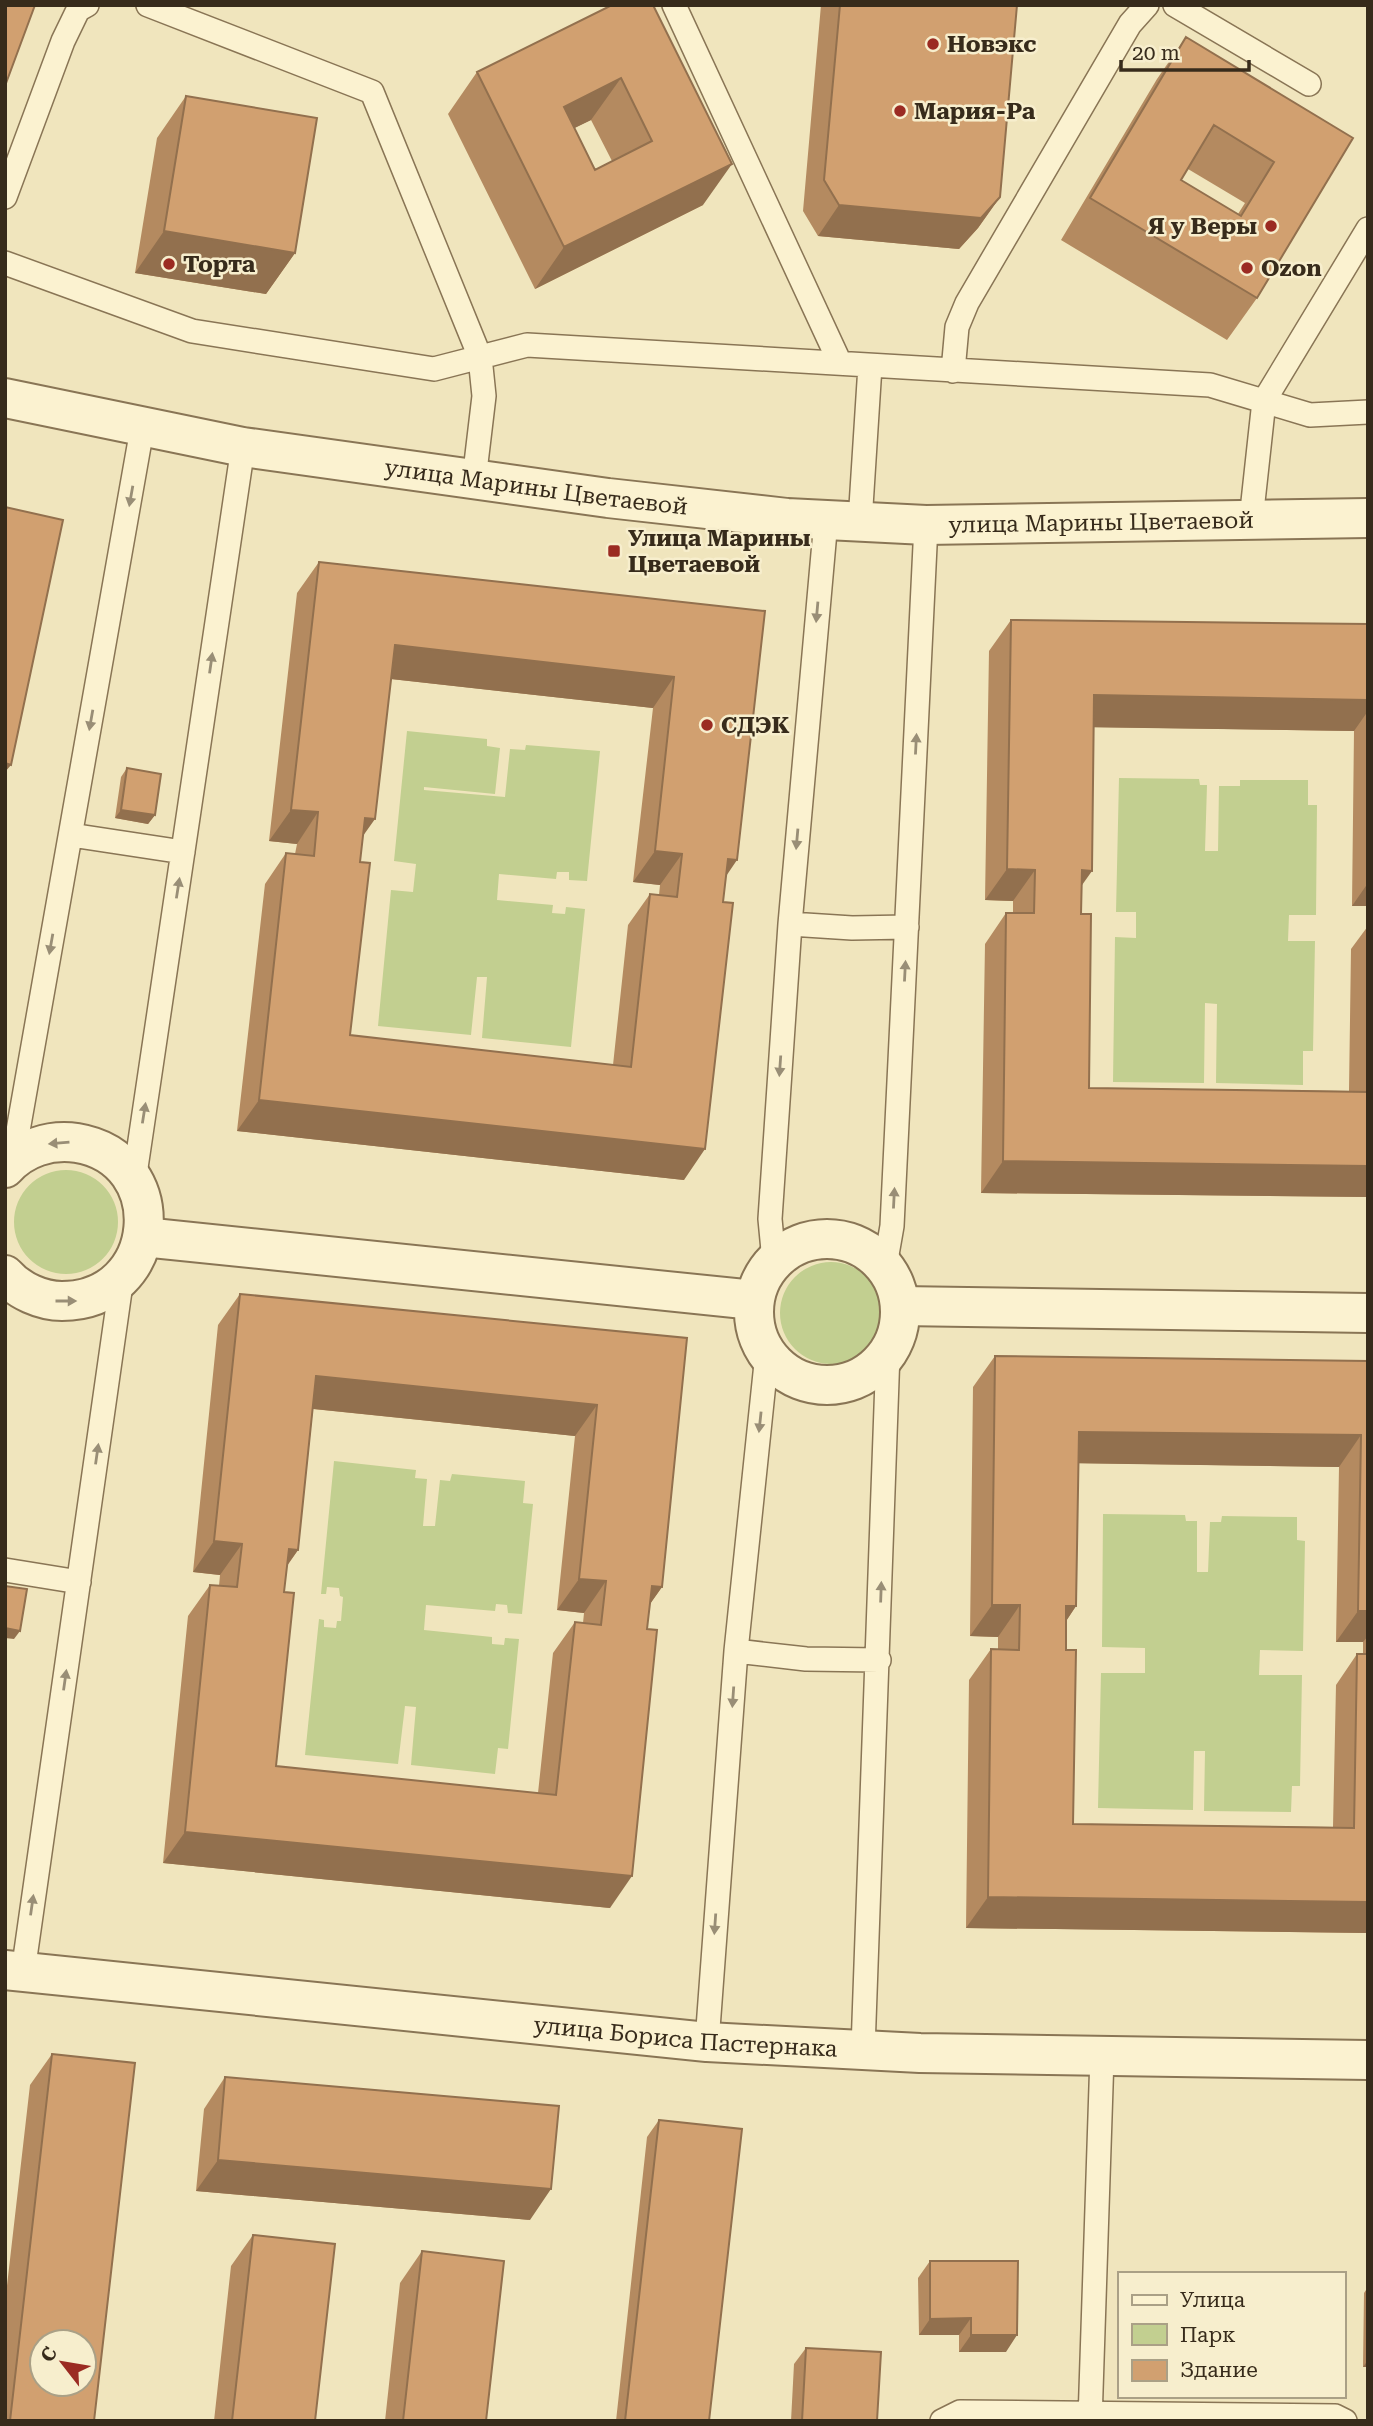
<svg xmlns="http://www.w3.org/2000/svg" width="1373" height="2426" font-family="'Roboto Serif',serif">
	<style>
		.green { fill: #c2cf90 }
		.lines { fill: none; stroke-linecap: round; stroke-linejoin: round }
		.service-casing { stroke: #897555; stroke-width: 26 }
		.minor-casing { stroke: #897555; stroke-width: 42 }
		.tertiary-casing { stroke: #897555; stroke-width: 42 }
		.service { stroke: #fbf2d0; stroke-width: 23 }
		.minor { stroke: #fbf2d0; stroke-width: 38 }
		.tertiary { stroke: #fbf2d0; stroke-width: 38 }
		.wall { fill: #b48a60; fill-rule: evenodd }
		.shaded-wall { fill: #92704e }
		.building { fill: #d1a070; stroke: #92704e; stroke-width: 2; fill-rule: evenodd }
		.oneway { fill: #998e76 }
		.poi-dot { fill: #9b2b22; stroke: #f7eecd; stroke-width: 2.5 }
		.labels { text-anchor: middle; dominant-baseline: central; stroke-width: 5; stroke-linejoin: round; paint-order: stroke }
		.poi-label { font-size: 23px; font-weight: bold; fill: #372b1b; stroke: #f7eecd; text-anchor: start }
		.street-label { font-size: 23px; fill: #372b1b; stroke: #f7eecd }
	</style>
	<rect width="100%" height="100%" fill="#f0e5bd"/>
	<path class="green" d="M 407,731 L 487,739 L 487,746 L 500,748 L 495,794 L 424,787 L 424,790 L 505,797 L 510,749 L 525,750 L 526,745 L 600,751 L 587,881 L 569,880 L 569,872 L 557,872 L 556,879 L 499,874 L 497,900 L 553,905 L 552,913 L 565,914 L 566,907 L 585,909 L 571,1047 L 482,1038 L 487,977 L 477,977 L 471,1035 L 378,1026 L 391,890 L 413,892 L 416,864 L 394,861 Z
		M 1119,778 L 1199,779 L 1200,785 L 1207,785 L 1205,851 L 1218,851 L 1219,786 L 1240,786 L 1240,780 L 1308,780 L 1308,805 L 1317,805 L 1316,915 L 1289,915 L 1288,941 L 1315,941 L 1313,1051 L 1303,1051 L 1303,1085 L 1216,1083 L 1217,1004 L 1205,1003 L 1204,1083 L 1113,1082 L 1115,937 L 1136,938 L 1136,912 L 1116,912 Z
		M14 1222a52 52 0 1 1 104 0a52 52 0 1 1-104 0Z
		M780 1313a51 51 0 1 1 102 0a51 51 0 1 1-102 0Z
		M 334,1461 L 416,1470 L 415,1478 L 427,1479 L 423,1526 L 435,1526 L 440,1480 L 450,1481 L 452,1474 L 525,1481 L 523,1503 L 533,1504 L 522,1614 L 508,1613 L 507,1605 L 496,1604 L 495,1611 L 426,1605 L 424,1630 L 492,1637 L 492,1644 L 504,1645 L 505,1638 L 519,1639 L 508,1749 L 498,1748 L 495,1774 L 411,1765 L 416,1707 L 405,1706 L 398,1764 L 305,1755 L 319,1619 L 324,1620 L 324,1627 L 336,1628 L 337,1621 L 341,1621 L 343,1597 L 340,1596 L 339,1588 L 327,1587 L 326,1594 L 321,1594 Z
		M 1103,1514 L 1185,1515 L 1186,1521 L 1197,1521 L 1197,1572 L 1208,1572 L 1210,1522 L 1221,1522 L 1222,1516 L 1297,1517 L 1297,1540 L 1305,1541 L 1303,1651 L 1260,1650 L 1259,1675 L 1302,1675 L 1300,1786 L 1292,1786 L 1291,1812 L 1204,1811 L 1205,1751 L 1194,1751 L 1193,1810 L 1098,1808 L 1101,1673 L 1145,1673 L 1145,1648 L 1102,1647 Z"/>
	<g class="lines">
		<g class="service-casing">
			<path id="service" d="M 148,5 L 372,92 L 480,357 L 484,396 L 474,480
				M 674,5 L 840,363
				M 1175,5 L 1309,84
				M 5,197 L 63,41 L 78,10 L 87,5
				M 5,263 L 192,331 L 434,369 L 527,345 L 1210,385 L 1310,415 L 1368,412
				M 953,371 L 957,327 L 967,303 L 1130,24 L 1147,5
				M 1251,520 L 1264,401 L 1368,229
				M 860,522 L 870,366
				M 71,835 L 183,852
				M 790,924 L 852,928 L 907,927
				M 13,1159 L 142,429
				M 134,1181 L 243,447
				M 774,1261 L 770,1219 L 790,924 L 826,520
				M 885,1266 L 892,1226 L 926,525
				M 5,1570 L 79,1582
				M 736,1651 L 806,1659 L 879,1660
				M 23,1972 L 122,1277
				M 707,2042 L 736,1651 L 767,1354
				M 863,2049 L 888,1352
				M 942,2421 L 960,2412 L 1335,2416 L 1345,2421
				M 1090,2421 L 1102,2056"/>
		</g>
		<g class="minor-casing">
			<g id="minor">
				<path d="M 5,1168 C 23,1148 50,1139 77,1143 C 174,1159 162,1301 62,1301 C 42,1301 19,1291 5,1275"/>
				<path d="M 143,1237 L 754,1300"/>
				<circle cx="827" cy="1312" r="73"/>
				<path d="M 900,1306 L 1368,1313"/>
				<path id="s1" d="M 5,1970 L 707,2042 L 920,2053 L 1368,2060"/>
			</g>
		</g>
		<g class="tertiary-casing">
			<g id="tertiary">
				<path id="s2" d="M 5,398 L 243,447 L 608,498 L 787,518 L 926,525 L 1368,518"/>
			</g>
		</g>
		<use href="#service" class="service"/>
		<use href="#minor" class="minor"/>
		<use href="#tertiary" class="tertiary"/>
	</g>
	<path class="wall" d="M 612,5 L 703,205 L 535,289 L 448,114 L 477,72 ZM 591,120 L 612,161 L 595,170 L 574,128 Z
		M 821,5 L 1017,5 L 1000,197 L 978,228 L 959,249 L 818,236 L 803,211 Z
		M 1186,37 L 1353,138 L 1257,298 L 1227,340 L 1061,240 L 1157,79 ZM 1188,169 L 1245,203 L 1238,214 L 1181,180 Z
		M 186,96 L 295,253 L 266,294 L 135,273 L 157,138 Z
		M 319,562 L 765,611 L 726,876 L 684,1180 L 237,1131 L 265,884 L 286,853 L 295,854 L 297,844 L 269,841 L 297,593 ZM 391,679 L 653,708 L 633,882 L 660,885 L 659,895 L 650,894 L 628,925 L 613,1065 L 350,1035 L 360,862 L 363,836 Z
		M 1011,620 L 1368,624 L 1368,906 L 1352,906 L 1354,731 L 1094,727 L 1082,885 L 1081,914 L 1089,1088 L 1349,1091 L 1351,949 L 1368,926 L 1368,1197 L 981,1193 L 985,944 L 1006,913 L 1013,913 L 1013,901 L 985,900 L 989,651 Z
		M 127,768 L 155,815 L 148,824 L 115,818 L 121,777 Z
		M 240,1294 L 687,1338 L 662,1587 L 650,1604 L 610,1908 L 163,1863 L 188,1616 L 210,1585 L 219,1586 L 220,1575 L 193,1572 L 218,1325 ZM 313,1409 L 575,1436 L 557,1610 L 584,1613 L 583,1623 L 575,1622 L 553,1653 L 538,1793 L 276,1766 L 284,1592 L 287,1566 L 298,1550 Z
		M 995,1356 L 1368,1361 L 1368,1933 L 966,1928 L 969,1680 L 991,1649 L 998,1649 L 998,1637 L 970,1636 L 973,1387 ZM 1078,1463 L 1339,1467 L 1336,1642 L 1363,1642 L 1363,1654 L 1357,1654 L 1336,1685 L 1333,1827 L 1073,1824 L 1066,1650 L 1066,1621 L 1076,1606 Z
		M 52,2054 L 94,2421 L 5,2421 L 5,2303 L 30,2085 Z
		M 225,2077 L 530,2220 L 196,2191 L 204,2109 Z
		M 659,2120 L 709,2421 L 616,2421 L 647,2137 Z
		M 253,2235 L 315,2421 L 214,2421 L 231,2266 Z
		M 422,2251 L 486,2421 L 385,2421 L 400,2283 Z
		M 930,2261 L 1006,2352 L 959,2352 L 959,2335 L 919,2335 L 918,2278 Z
		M 1368,2287 L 1368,2367 L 1363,2367 L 1364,2293 Z
		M 806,2348 L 877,2421 L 791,2421 L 794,2364 Z"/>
	<path class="shaded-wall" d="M 621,78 L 591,120 L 534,148 L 564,107 Z
		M 732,164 L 703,205 L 535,289 L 564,247 Z
		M 1000,197 L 978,228 L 959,249 L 818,236 L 839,205 Z
		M 164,231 L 295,253 L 266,294 L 135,273 Z
		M 395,645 L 674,677 L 653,708 L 373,677 Z
		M 1094,695 L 1368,700 L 1368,711 L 1354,731 L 1072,727 Z
		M 5,763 L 11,765 L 5,772 Z
		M 121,810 L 155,815 L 148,824 L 115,818 Z
		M 291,810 L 318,812 L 297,844 L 269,841 Z
		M 365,818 L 375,819 L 353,850 Z
		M 655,851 L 682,854 L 660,885 L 633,882 Z
		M 728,859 L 737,860 L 716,891 Z
		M 1007,869 L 1035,870 L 1013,901 L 985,900 Z
		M 1082,870 L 1092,871 L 1070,902 Z
		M 1368,883 L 1368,906 L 1352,906 Z
		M 259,1100 L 705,1149 L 684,1180 L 237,1131 Z
		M 1003,1161 L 1368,1166 L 1368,1197 L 981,1193 Z
		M 316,1376 L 597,1405 L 575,1436 L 295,1407 Z
		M 1079,1432 L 1361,1435 L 1339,1467 L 1057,1463 Z
		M 214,1541 L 242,1544 L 220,1575 L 193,1572 Z
		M 289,1549 L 298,1550 L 276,1581 Z
		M 579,1579 L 606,1581 L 584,1613 L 557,1610 Z
		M 652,1586 L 662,1587 L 640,1618 Z
		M 992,1605 L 1020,1605 L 998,1637 L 970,1636 Z
		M 1066,1606 L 1076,1606 L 1055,1638 Z
		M 1358,1611 L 1368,1611 L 1368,1636 L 1363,1642 L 1336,1642 Z
		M 5,1628 L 20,1631 L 14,1639 L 5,1638 Z
		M 185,1832 L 632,1876 L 610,1908 L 163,1863 Z
		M 988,1897 L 1368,1902 L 1368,1933 L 966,1928 Z
		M 218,2160 L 551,2189 L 530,2220 L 196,2191 Z
		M 971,2318 L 959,2335 L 919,2335 L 930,2319 Z
		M 971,2335 L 1017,2335 L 1006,2352 L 959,2352 Z
		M 1368,2360 L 1368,2367 L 1363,2367 Z"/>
	<path class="building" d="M 5,5 L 35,5 L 5,86 Z
		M 612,5 L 653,5 L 732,164 L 564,247 L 477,72 ZM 621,78 L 652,141 L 595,170 L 564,107 Z
		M 840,5 L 1017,5 L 1000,197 L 981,218 L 839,205 L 824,180 Z
		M 1186,37 L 1353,138 L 1257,298 L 1090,198 ZM 1214,125 L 1274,162 L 1241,216 L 1181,180 Z
		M 186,96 L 317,118 L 295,253 L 164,231 Z
		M 5,507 L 63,520 L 11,765 L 5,763 Z
		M 319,562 L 765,611 L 737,860 L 728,859 L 723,902 L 733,903 L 705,1149 L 259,1100 L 286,853 L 314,856 L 318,812 L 291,810 ZM 395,645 L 674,677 L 655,851 L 682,854 L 677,897 L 650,894 L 631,1067 L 350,1035 L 370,863 L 360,862 L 365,818 L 375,819 Z
		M 1011,620 L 1368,624 L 1368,700 L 1094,695 L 1092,871 L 1082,870 L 1081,914 L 1091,914 L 1089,1088 L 1368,1092 L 1368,1166 L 1003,1161 L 1006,913 L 1034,913 L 1035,870 L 1007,869 Z
		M 127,768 L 161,774 L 155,815 L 121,810 Z
		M 240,1294 L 687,1338 L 662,1587 L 652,1586 L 647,1629 L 657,1630 L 632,1876 L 185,1832 L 210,1585 L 237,1587 L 242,1544 L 214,1541 ZM 316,1376 L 597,1405 L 579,1579 L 606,1581 L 601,1625 L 575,1622 L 556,1795 L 276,1766 L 294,1593 L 284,1592 L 289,1549 L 298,1550 Z
		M 995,1356 L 1368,1361 L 1368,1611 L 1358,1611 L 1361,1435 L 1079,1432 L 1076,1606 L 1066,1606 L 1066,1650 L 1076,1650 L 1073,1824 L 1354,1828 L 1357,1654 L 1368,1654 L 1368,1902 L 988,1897 L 991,1649 L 1019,1650 L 1020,1605 L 992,1605 Z
		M 5,1586 L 27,1589 L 20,1631 L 5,1628 Z
		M 52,2054 L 135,2063 L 94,2421 L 10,2421 ZM 42,2342 L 84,2342 L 84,2384 L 42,2384 Z
		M 225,2077 L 559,2106 L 551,2189 L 218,2160 Z
		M 659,2120 L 742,2129 L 709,2421 L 625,2421 Z
		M 253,2235 L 335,2244 L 315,2421 L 232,2421 Z
		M 422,2251 L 504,2261 L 486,2421 L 403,2421 Z
		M 930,2261 L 1018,2261 L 1017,2335 L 971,2335 L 971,2318 L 930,2319 Z
		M 806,2348 L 881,2352 L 877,2421 L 802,2421 Z"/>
	<defs><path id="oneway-solid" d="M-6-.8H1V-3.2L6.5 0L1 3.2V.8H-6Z" transform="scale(1.75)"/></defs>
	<g class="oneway">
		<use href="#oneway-solid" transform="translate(131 496) rotate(100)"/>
		<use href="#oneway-solid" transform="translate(817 612) rotate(95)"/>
		<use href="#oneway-solid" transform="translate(211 663) rotate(-82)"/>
		<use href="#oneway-solid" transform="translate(91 720) rotate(100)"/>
		<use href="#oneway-solid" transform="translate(916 744) rotate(-87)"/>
		<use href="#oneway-solid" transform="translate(797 839) rotate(95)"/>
		<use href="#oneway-solid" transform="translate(178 888) rotate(-81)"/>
		<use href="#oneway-solid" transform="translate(51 944) rotate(100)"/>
		<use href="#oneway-solid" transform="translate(905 971) rotate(-87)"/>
		<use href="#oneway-solid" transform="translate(780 1066) rotate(94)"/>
		<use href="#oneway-solid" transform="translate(144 1113) rotate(-81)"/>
		<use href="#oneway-solid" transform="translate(59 1143) rotate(175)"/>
		<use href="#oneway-solid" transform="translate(894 1198) rotate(-87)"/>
		<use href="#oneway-solid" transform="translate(66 1301)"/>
		<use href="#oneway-solid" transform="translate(760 1422) rotate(96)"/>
		<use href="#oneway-solid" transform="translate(97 1454) rotate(-82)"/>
		<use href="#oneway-solid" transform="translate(881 1592) rotate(-88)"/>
		<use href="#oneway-solid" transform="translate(65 1680) rotate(-82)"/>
		<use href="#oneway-solid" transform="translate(733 1697) rotate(94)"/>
		<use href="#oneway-solid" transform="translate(32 1905) rotate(-82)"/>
		<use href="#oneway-solid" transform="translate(715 1924) rotate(94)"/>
	</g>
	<g class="poi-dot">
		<circle cx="933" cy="44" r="7"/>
		<circle cx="900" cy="111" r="7"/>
		<circle cx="1271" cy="226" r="7"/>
		<circle cx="169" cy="264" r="7"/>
		<circle cx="1247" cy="268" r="7"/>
		<rect x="607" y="544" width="14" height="14" rx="3.5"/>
		<circle cx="707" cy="725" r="7"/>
	</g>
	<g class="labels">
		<g class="poi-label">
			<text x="947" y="44">Новэкс</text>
			<text x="914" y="111">Мария-Ра</text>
			<text x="1257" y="226" text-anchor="end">Я у Веры</text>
			<text x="183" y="264">Торта</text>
			<text x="1261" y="268">Ozon</text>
			<text x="628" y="538">Улица Марины<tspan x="628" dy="26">Цветаевой</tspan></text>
			<text x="721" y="725">СДЭК</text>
		</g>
		<g class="street-label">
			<text stroke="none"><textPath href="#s2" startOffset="539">улица Марины Цветаевой</textPath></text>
			<text stroke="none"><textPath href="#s2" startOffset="1106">улица Марины Цветаевой</textPath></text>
			<text stroke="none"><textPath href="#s1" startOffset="684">улица Бориса Пастернака</textPath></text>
		</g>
	</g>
	<rect width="1373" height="2426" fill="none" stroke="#372b1b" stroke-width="14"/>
	<rect x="1118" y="2272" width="228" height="126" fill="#f7eecd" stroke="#aaa086" stroke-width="2"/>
	<rect x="1132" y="2295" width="35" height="10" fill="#fbf2d0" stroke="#aaa086" stroke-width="2"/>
	<text x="1180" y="2307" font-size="21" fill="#372b1b">Улица</text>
	<rect x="1132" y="2324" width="35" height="21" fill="#c2cf90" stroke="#aaa086" stroke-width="2"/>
	<text x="1180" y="2342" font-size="21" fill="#372b1b">Парк</text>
	<rect x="1132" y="2360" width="35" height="21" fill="#d1a070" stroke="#aaa086" stroke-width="2"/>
	<text x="1180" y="2377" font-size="21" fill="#372b1b">Здание</text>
	<g transform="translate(63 2363) rotate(301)"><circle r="33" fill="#f7eecd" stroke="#aaa086" stroke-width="2"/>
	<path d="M0-5L12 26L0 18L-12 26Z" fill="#9b2b22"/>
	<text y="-10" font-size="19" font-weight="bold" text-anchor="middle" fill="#372b1b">С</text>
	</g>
	<path d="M1121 60v10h128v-10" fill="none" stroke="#372b1b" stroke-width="3.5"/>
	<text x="1132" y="60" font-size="21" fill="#372b1b" stroke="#f7eecd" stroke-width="5" paint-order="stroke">20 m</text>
</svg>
